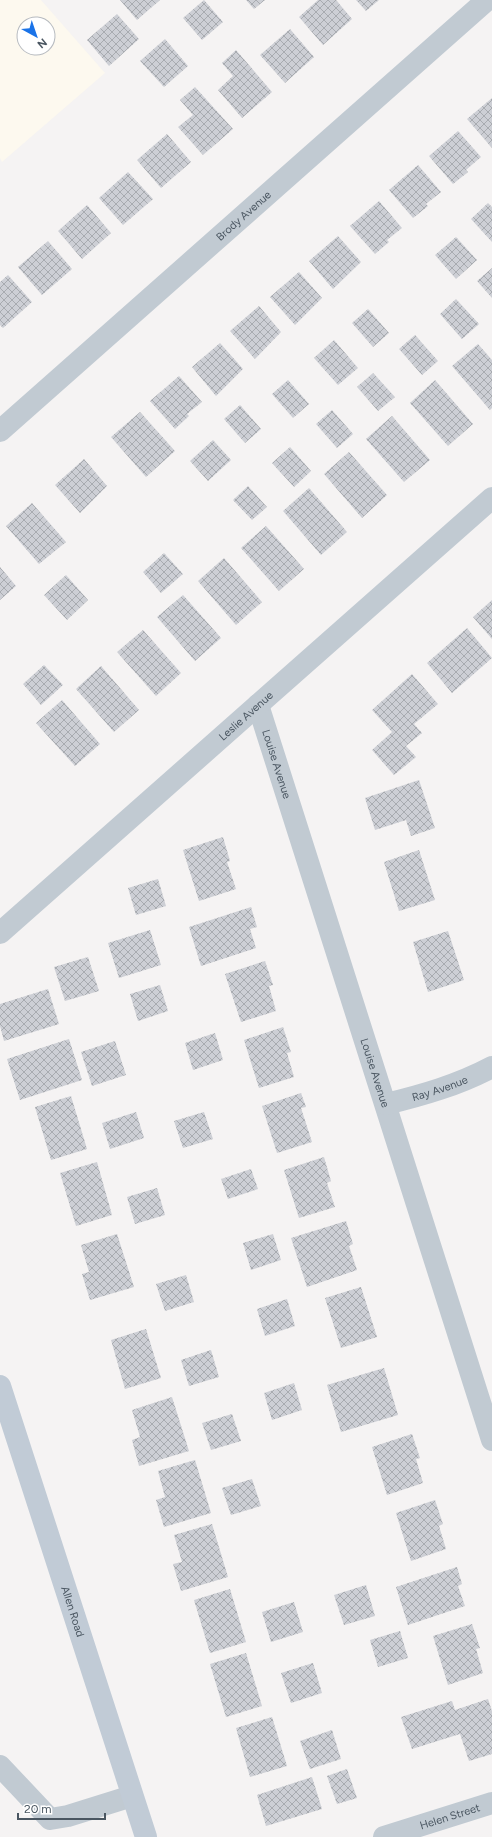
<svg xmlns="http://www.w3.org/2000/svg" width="492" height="1837" font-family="Figtree,sans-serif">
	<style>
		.commercial { fill: #fdf9ef; fill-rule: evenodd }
		.building { fill: url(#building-cross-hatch) }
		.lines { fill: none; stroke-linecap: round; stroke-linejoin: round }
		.street { stroke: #c1cad2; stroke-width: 22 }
		.secondary { stroke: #c1cbd6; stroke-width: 22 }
		.labels { text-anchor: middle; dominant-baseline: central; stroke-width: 3; stroke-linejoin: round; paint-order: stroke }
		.street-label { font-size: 11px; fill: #4a5661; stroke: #fff }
	</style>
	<defs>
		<pattern id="building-cross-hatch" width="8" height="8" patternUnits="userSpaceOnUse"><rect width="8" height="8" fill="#cdcfd5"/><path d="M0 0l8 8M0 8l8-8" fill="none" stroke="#a8abb0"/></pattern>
	</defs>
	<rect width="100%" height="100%" fill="#f5f3f3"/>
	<path class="commercial" d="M 0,0 L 41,0 L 105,73 L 2,162 L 0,158 ZM 24,24 L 48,24 L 48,48 L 24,48 Z"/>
	<path class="building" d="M 120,0 L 160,0 L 137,20 Z
		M 204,0 L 223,22 L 202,40 L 183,18 Z
		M 246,0 L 265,0 L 254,9 Z
		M 318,0 L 336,0 L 352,19 L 323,45 L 299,17 Z
		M 356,0 L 379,0 L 366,11 Z
		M 117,14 L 139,39 L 109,66 L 87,40 Z
		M 290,29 L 314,57 L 285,83 L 260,55 Z
		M 165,39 L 188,66 L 164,87 L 140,61 Z
		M 236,50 L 272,92 L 242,118 L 218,90 L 233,76 L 222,63 Z
		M 195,87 L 233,129 L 203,155 L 178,127 L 193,115 L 180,100 Z
		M 492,98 L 492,148 L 467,119 Z
		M 458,131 L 481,157 L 466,170 L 468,172 L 453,184 L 429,156 Z
		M 167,134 L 191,162 L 161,188 L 137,160 Z
		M 418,165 L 441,192 L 426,204 L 428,206 L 413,218 L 389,190 Z
		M 128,172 L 153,199 L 123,225 L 99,198 Z
		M 379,201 L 402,228 L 387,240 L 389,242 L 375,254 L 350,226 Z
		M 488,203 L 492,207 L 492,242 L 471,219 Z
		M 87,205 L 111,233 L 82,259 L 58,231 Z
		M 338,236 L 361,262 L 333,289 L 309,261 Z
		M 456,237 L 477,260 L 456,279 L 435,255 Z
		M 48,241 L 72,269 L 42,295 L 18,267 Z
		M 492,268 L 492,298 L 477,281 Z
		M 299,272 L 322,298 L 295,325 L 270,297 Z
		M 8,275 L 32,302 L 3,328 L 0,325 L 0,282 Z
		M 456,299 L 479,324 L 462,339 L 440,314 Z
		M 259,306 L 281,332 L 255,359 L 230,331 Z
		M 368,309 L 389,333 L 373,347 L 352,323 Z
		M 415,335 L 438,361 L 422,375 L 399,349 Z
		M 334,340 L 358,368 L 338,385 L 314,358 Z
		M 220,343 L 243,369 L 216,396 L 192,367 Z
		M 478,344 L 492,360 L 492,408 L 490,410 L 452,366 Z
		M 373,373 L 395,397 L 378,411 L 357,387 Z
		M 179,376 L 202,402 L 187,414 L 189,416 L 175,429 L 150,401 Z
		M 288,380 L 309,404 L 293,418 L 272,394 Z
		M 435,380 L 473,424 L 448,446 L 410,403 Z
		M 240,405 L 261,429 L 245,443 L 224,419 Z
		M 332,410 L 353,434 L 337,448 L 316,424 Z
		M 140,412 L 175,451 L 146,477 L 111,437 Z
		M 392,416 L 430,460 L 404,482 L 366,439 Z
		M 213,440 L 231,460 L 208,481 L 190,461 Z
		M 290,447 L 311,471 L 294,487 L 272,463 Z
		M 349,452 L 387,495 L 362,518 L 324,474 Z
		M 84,459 L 107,486 L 80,513 L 55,485 Z
		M 248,486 L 267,507 L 252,520 L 233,500 Z
		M 309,488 L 347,532 L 321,555 L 283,511 Z
		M 32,503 L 66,542 L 39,564 L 6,526 Z
		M 266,526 L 304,569 L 279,591 L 241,548 Z
		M 164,553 L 183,574 L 161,593 L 143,572 Z
		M 224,558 L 262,602 L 236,625 L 198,581 Z
		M 0,567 L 16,586 L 0,600 Z
		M 66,575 L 88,600 L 67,620 L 44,595 Z
		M 183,595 L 221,638 L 195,661 L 157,617 Z
		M 492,600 L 492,639 L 473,617 Z
		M 467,628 L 492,658 L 452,693 L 427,663 Z
		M 143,630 L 181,673 L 156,696 L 117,652 Z
		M 44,665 L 63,685 L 41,705 L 23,684 Z
		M 101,666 L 139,710 L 114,732 L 76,689 Z
		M 412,674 L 438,704 L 414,724 L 422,733 L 406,746 L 416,757 L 394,775 L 372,750 L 392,732 L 372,710 Z
		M 62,700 L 100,744 L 75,766 L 36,723 Z
		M 419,780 L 435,828 L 411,836 L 406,820 L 375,830 L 365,798 Z
		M 223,837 L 230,861 L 227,862 L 236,889 L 199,901 L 183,850 Z
		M 419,850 L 435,900 L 399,911 L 384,862 Z
		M 158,879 L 166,906 L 136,915 L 128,888 Z
		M 251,907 L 257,927 L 250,929 L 256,948 L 201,966 L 189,927 Z
		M 150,930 L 161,965 L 119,978 L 108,943 Z
		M 448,931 L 464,980 L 428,992 L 413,942 Z
		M 88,957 L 99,991 L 65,1001 L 54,967 Z
		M 265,961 L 273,985 L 269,986 L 276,1011 L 241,1022 L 225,974 Z
		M 160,985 L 168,1011 L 138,1021 L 130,994 Z
		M 48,989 L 59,1024 L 4,1041 L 0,1026 L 0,1004 Z
		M 283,1027 L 291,1052 L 287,1053 L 294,1077 L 259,1088 L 244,1040 Z
		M 215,1033 L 223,1060 L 193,1070 L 185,1043 Z
		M 69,1039 L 82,1080 L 20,1100 L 7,1059 Z
		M 115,1041 L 126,1075 L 92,1086 L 81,1052 Z
		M 301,1093 L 306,1107 L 301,1108 L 312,1142 L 277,1153 L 262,1106 Z
		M 71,1096 L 87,1149 L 51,1160 L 35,1107 Z
		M 136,1112 L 144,1138 L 110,1149 L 102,1123 Z
		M 204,1112 L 213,1139 L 183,1148 L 174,1121 Z
		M 324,1157 L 331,1181 L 327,1183 L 335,1207 L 299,1218 L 284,1170 Z
		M 97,1162 L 112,1215 L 76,1226 L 60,1173 Z
		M 251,1169 L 258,1189 L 228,1199 L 221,1179 Z
		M 157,1188 L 165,1215 L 135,1224 L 127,1197 Z
		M 346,1221 L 353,1244 L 349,1246 L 357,1270 L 307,1287 L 291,1238 Z
		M 117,1234 L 134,1287 L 90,1300 L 82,1274 L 89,1272 L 81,1245 Z
		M 273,1234 L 281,1260 L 251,1270 L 243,1243 Z
		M 186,1275 L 194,1302 L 165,1311 L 156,1284 Z
		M 361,1287 L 377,1337 L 341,1348 L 325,1298 Z
		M 287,1299 L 295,1326 L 265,1336 L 257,1309 Z
		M 146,1329 L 161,1378 L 125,1389 L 111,1340 Z
		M 211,1350 L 219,1377 L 189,1386 L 181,1360 Z
		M 384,1368 L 398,1415 L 341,1432 L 327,1385 Z
		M 294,1383 L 302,1410 L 272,1420 L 264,1393 Z
		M 172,1397 L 189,1451 L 139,1466 L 132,1440 L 140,1437 L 132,1410 Z
		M 232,1414 L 241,1441 L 211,1450 L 202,1423 Z
		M 412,1434 L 420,1458 L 416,1459 L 423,1483 L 387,1495 L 372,1447 Z
		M 195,1460 L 211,1513 L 164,1527 L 156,1500 L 165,1497 L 158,1471 Z
		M 252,1479 L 261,1506 L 231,1515 L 222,1488 Z
		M 435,1500 L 443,1524 L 439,1526 L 446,1549 L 411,1561 L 396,1513 Z
		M 212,1524 L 228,1577 L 181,1591 L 173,1564 L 182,1562 L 174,1535 Z
		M 457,1567 L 462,1584 L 458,1586 L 465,1606 L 408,1625 L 396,1587 Z
		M 366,1585 L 375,1616 L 344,1625 L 334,1595 Z
		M 230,1589 L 246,1642 L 210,1653 L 194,1600 Z
		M 294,1602 L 303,1632 L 271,1642 L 262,1612 Z
		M 472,1624 L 480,1648 L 476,1649 L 483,1673 L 448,1685 L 433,1636 Z
		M 400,1631 L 408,1658 L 378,1667 L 370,1640 Z
		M 246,1653 L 262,1706 L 226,1717 L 210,1664 Z
		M 313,1663 L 322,1693 L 291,1703 L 281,1673 Z
		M 488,1699 L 492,1711 L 492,1754 L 469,1761 L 460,1734 L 412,1749 L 401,1717 L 452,1701 L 455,1710 Z
		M 272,1717 L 287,1766 L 250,1777 L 236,1728 Z
		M 332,1730 L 341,1759 L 310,1769 L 300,1741 Z
		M 347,1769 L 357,1798 L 337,1804 L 327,1776 Z
		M 312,1777 L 322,1809 L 266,1826 L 257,1795 Z"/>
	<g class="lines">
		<g class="street">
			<path id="s1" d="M 0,431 L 487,0"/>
			<path id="s2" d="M 258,705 L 492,1440"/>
			<path id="s3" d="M 0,933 L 492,498"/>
			<path id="s4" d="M 386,1104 C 423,1095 458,1085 492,1067"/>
			<path d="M 0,1766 L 50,1819 L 68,1816 L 132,1796"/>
			<path id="s5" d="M 384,1837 L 492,1803"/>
		</g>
		<path class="secondary" id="s6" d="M 0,1386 L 146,1837"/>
	</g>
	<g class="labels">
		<g class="street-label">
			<text stroke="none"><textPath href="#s1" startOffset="325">Brody Avenue</textPath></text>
			<text stroke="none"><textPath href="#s3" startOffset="328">Leslie Avenue</textPath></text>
			<text stroke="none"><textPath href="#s2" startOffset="62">Louise Avenue</textPath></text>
			<text stroke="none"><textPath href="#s2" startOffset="386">Louise Avenue</textPath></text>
			<text stroke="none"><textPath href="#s4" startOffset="56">Ray Avenue</textPath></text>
			<text stroke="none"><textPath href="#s6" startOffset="237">Allen Road</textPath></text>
			<text stroke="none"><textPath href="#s5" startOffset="69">Helen Street</textPath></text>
		</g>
	</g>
	<g transform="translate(36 36) rotate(140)"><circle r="19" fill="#ffffff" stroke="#b7bbc0"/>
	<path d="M0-3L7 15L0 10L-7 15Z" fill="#1a73e8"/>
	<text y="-6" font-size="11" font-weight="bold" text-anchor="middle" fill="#4a5661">N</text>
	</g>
	<path d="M18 1813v6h87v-6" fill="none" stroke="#4a5661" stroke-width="2"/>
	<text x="24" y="1813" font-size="12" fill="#4a5661" stroke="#ffffff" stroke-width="3" paint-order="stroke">20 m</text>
</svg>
